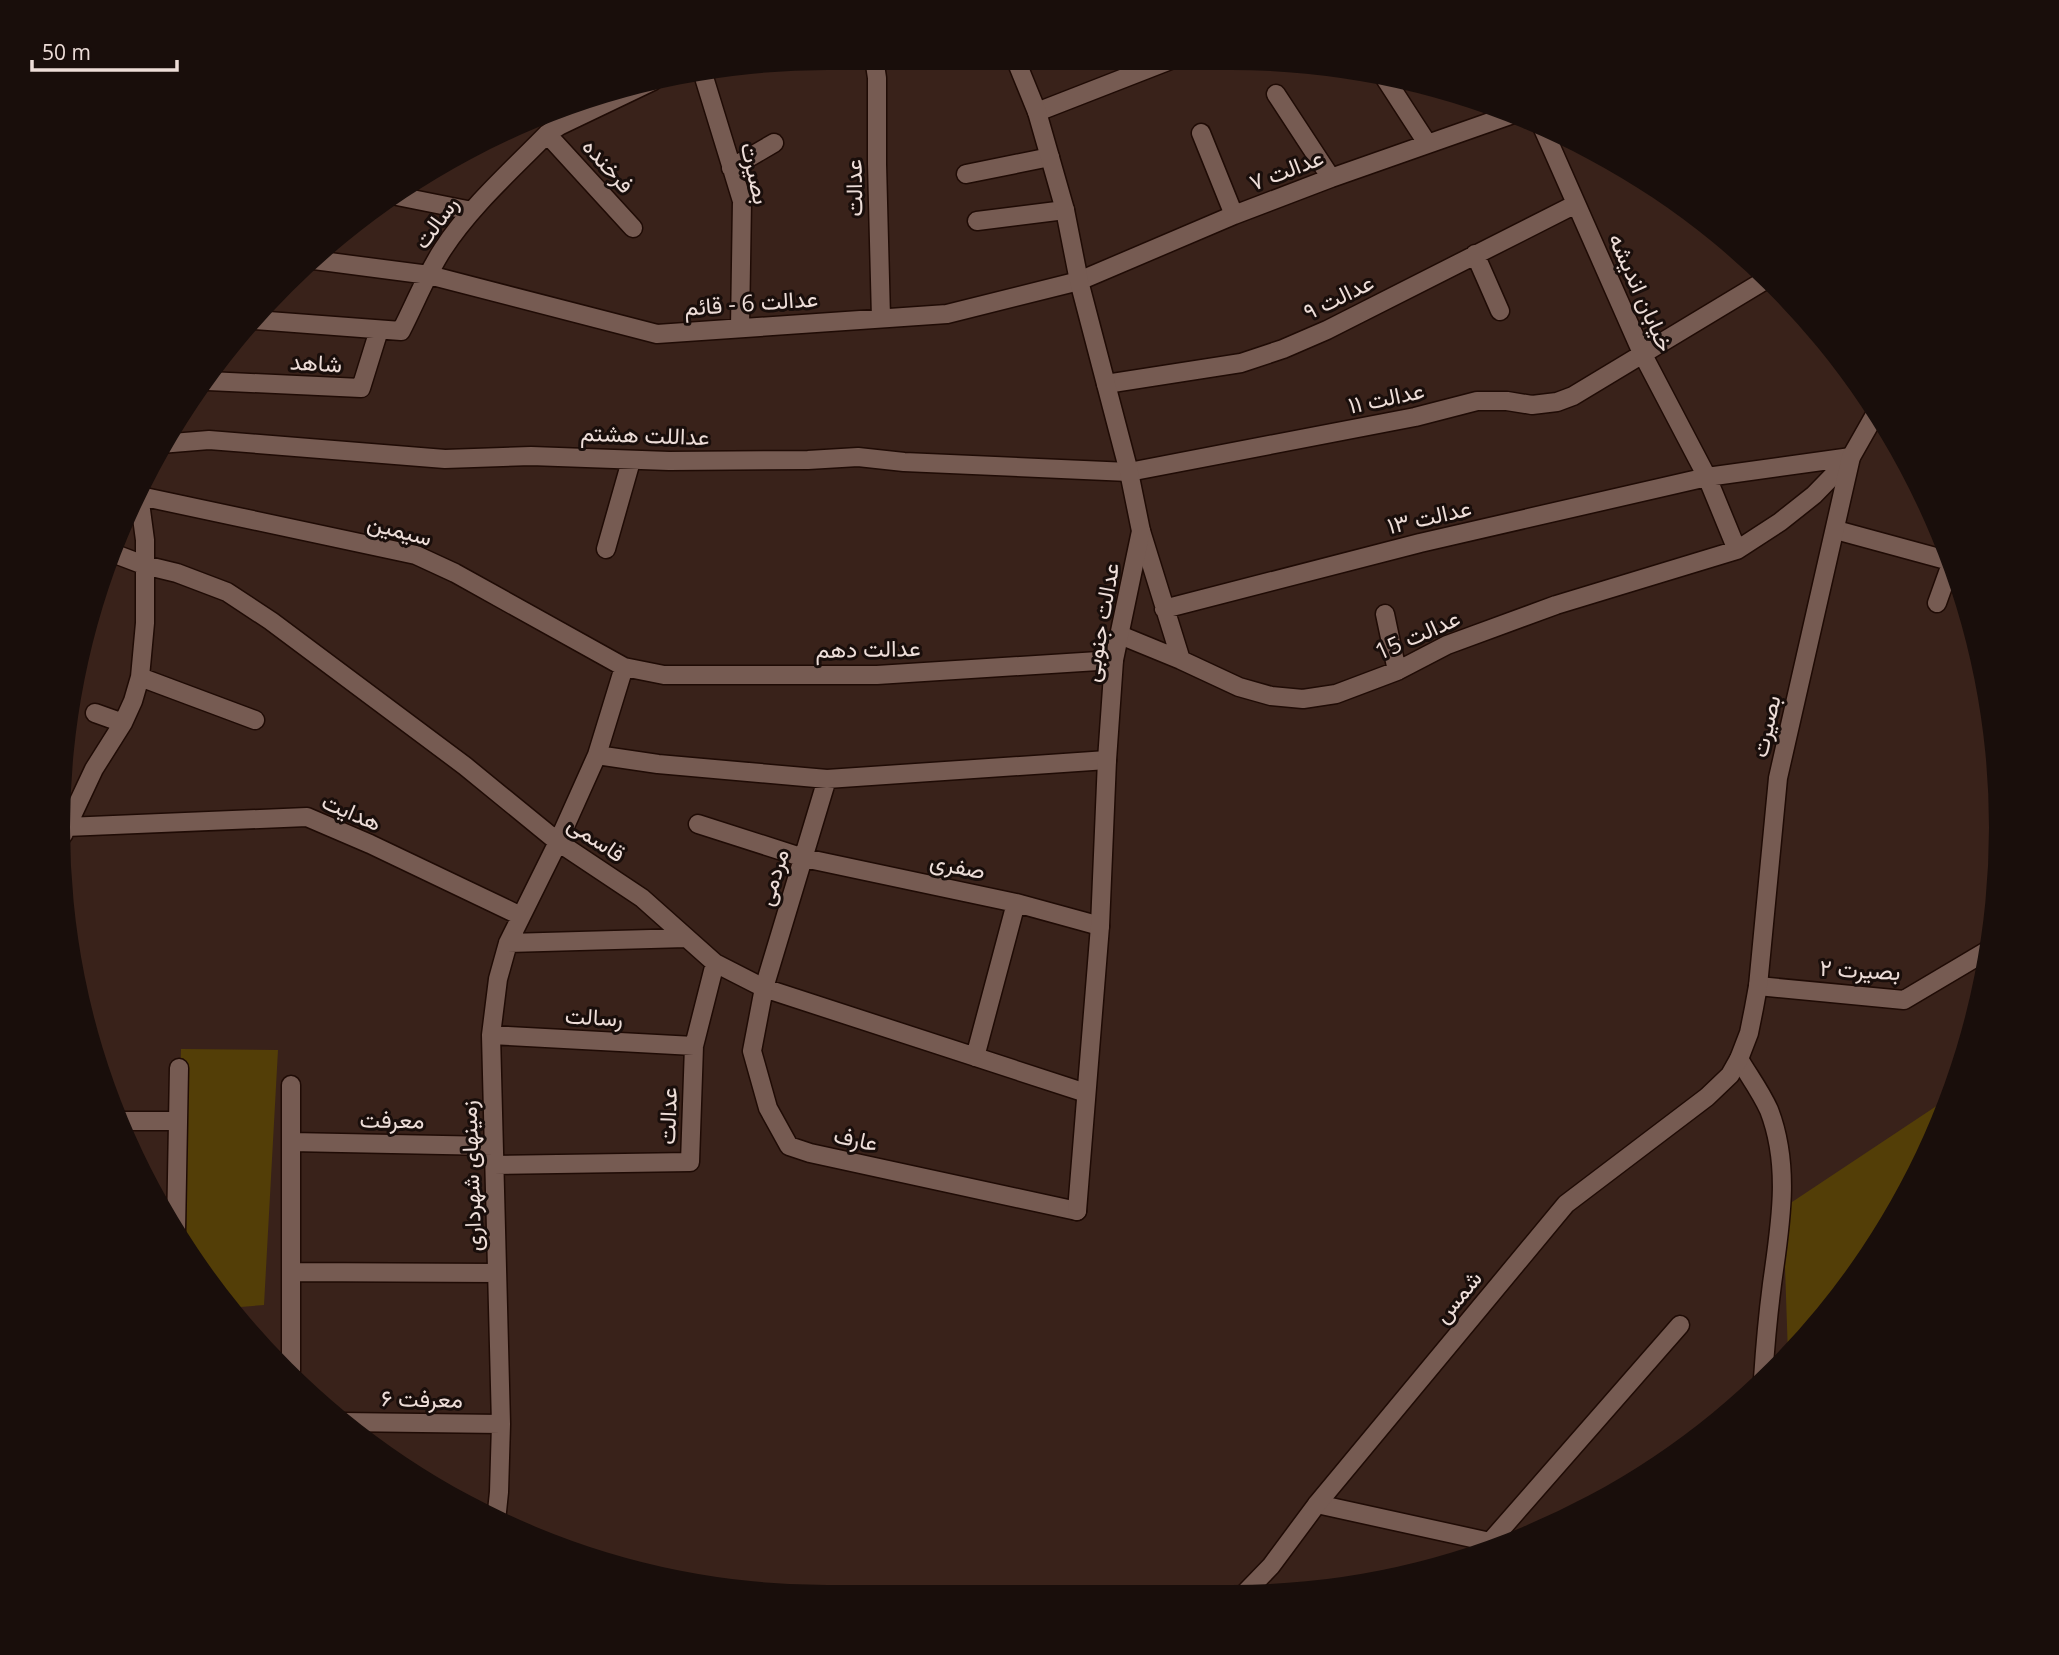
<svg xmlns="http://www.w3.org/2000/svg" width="2059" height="1655" font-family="'Open Sans',Vazirmatn,sans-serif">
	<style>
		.green { fill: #533e07 }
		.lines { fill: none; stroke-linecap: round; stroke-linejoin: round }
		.minor-casing { stroke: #1f0b05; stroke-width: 21 }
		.tertiary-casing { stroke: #1f0b05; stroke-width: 21 }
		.minor { stroke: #765b52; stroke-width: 18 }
		.tertiary { stroke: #765b52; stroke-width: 18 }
		.labels { text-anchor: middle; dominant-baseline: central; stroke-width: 6; stroke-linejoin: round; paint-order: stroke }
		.street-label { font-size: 23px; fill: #edddd8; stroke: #190e0b }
	</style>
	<rect width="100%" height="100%" fill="#39221a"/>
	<path class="green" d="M 181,1049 L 278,1050 L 264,1305 L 228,1308 L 217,1296 L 176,1231 Z
		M 1944,1101 L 1947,1103 L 1898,1212 L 1810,1335 L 1788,1355 L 1783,1208 Z"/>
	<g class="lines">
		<g class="minor-casing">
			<path id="minor" d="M 874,58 L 877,78 L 877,164 L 881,318
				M 1381,72 L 1427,143
				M 703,74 L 742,201 L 740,327
				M 1276,94 L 1331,178
				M 1037,112 L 1173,59
				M 1541,124 L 1642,353 L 1707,477 L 1737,550
				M 1201,133 L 1234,215
				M 547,134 L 633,228
				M 731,168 L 774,143
				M 966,174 L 1050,157
				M 397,196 L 472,211
				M 977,221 L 1065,210
				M 1475,254 L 1500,311
				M 314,260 L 429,275 L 657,334 L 947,314 L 1079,281 L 1234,215 L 1331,178 L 1516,113
				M 255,320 L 401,331 C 415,304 426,275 443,249 C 471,206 511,171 547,134 L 559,126 L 653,81
				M 208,381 L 361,388 L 379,330
				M 1106,384 L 1241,363 L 1283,349 L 1327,330 L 1576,204
				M 160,444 L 209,440 L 445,459 L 531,456 L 669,461 L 808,460 L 858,457 L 904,462 L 1129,472 L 1415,417 L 1477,401 L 1507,401 L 1532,405 L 1557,402 L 1573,396 L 1767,279
				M 140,496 L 416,555 L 455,573 L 624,667 L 664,675 L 877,675 L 1114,660
				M 1836,530 L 1950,561
				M 1141,531 L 1181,660
				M 606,549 L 631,461
				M 115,554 L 144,565 L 177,573 L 227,592 L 271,621 L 465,766 L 558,842 L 642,898 L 715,963 L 764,988 L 1086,1093
				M 1937,603 L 1951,564
				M 1164,609 L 1420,543 L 1707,477 L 1851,457
				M 1385,614 L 1397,671
				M 1120,635 L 1181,660 L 1239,687 L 1271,696 L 1303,699 L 1336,694 L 1397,671 L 1447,645 L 1556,605 L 1737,550 L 1780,522 L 1814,495 L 1851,457
				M 140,677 L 255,720
				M 95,713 L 123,723
				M 597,755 L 658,764 L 827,779 L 1107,760
				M 827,779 L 764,988 L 752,1051 L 768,1108 L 789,1146 L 810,1153 L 1077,1211
				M 698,824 L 804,858 L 1016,903 L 1100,926
				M 63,825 L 66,827 L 307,817 L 370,844 L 521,916
				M 63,835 L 94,769 L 123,723 L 133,701 L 140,677 L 145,623 L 145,540 L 139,495
				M 508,943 L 686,938
				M 1758,986 L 1904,1000 L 1990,949
				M 491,1035 L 694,1046
				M 975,1057 L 1016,903
				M 1739,1059 C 1749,1076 1761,1092 1769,1110 C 1791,1167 1780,1226 1772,1284 C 1768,1315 1765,1348 1763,1379
				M 121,1121 L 178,1121
				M 291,1142 L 493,1146
				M 494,1165 L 690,1162 L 694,1046 L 715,963
				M 176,1231 L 179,1068
				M 291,1272 L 497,1273
				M 291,1371 L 291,1085
				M 342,1422 L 501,1424
				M 1317,1504 L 1490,1542 L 1680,1325
				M 496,1521 L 499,1492 L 501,1424 L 491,1035 L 498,979 L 508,943 L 558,842 L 597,755 L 624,667"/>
		</g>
		<g class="tertiary-casing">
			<path id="tertiary" d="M 1015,58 L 1037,112 L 1065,210 L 1079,281 L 1129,472 L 1141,531 L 1114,660 L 1107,760 L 1100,926 L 1077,1211
				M 1242,1596 L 1271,1566 L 1317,1504 L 1566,1204 L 1707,1097 L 1730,1075 L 1739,1059 L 1749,1033 L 1754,1008 L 1758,986 L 1778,778 L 1851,457 L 1876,413"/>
		</g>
		<use href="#minor" class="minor"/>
		<use href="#tertiary" class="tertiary"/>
	</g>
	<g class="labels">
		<g class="street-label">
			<text transform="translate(609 165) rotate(48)">فرخنده</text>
			<text transform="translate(1286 169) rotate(-21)">عدالت ۷</text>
			<text transform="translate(756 173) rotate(77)">بصیرت</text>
			<text transform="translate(853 188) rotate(-91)">عدالت</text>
			<text transform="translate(435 222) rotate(-54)">رسالت</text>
			<text transform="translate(1642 292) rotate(66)">خیابان اندیشه</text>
			<text transform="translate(1338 296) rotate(-26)">عدالت ۹</text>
			<text transform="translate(751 302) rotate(-4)">عدالت 6 - قائم</text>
			<text transform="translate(316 362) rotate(3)">شاهد</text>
			<text transform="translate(1386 397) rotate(-12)">عدالت ۱۱</text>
			<text transform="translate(645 434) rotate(2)">عداللت هشتم</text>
			<text transform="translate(1429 516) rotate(-13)">عدالت ۱۳</text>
			<text transform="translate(400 529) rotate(15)">سیمین</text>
			<text transform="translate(1100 622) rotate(-80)">عدالت جنوبی</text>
			<text transform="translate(1417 634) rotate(-24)">عدالت 15</text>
			<text transform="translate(868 648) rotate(-1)">عدالت دهم</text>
			<text transform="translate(1765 726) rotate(-77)">بصیرت</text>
			<text transform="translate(352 811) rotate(23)">هدایت</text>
			<text transform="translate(597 838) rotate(34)">قاسمی</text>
			<text transform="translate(958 865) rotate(12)">صفری</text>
			<text transform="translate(772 877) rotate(-73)">مردمی</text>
			<text transform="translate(1860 969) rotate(3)">بصیرت ۲</text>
			<text transform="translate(594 1016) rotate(3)">رسالت</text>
			<text transform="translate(667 1116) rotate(-88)">عدالت</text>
			<text transform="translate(392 1119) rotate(1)">معرفت</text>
			<text transform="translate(856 1138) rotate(12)">عارف</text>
			<text transform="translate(470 1176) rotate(-92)">زمینهای شهرداری</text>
			<text transform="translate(1457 1296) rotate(-50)">شمس</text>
			<text transform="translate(422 1398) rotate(1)">معرفت ۶</text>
		</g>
	</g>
	<path d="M0 0H2059V1655H0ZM827 70H1232A757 757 0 0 1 1989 827V828A757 757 0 0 1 1232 1585H827A757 757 0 0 1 70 828V827A757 757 0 0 1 827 70Z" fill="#190e0b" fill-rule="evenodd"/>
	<path d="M32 60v10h145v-10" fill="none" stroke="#edddd8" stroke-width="3.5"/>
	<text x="42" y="60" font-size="21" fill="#edddd8" stroke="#190e0b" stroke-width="5" paint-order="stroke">50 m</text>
</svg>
